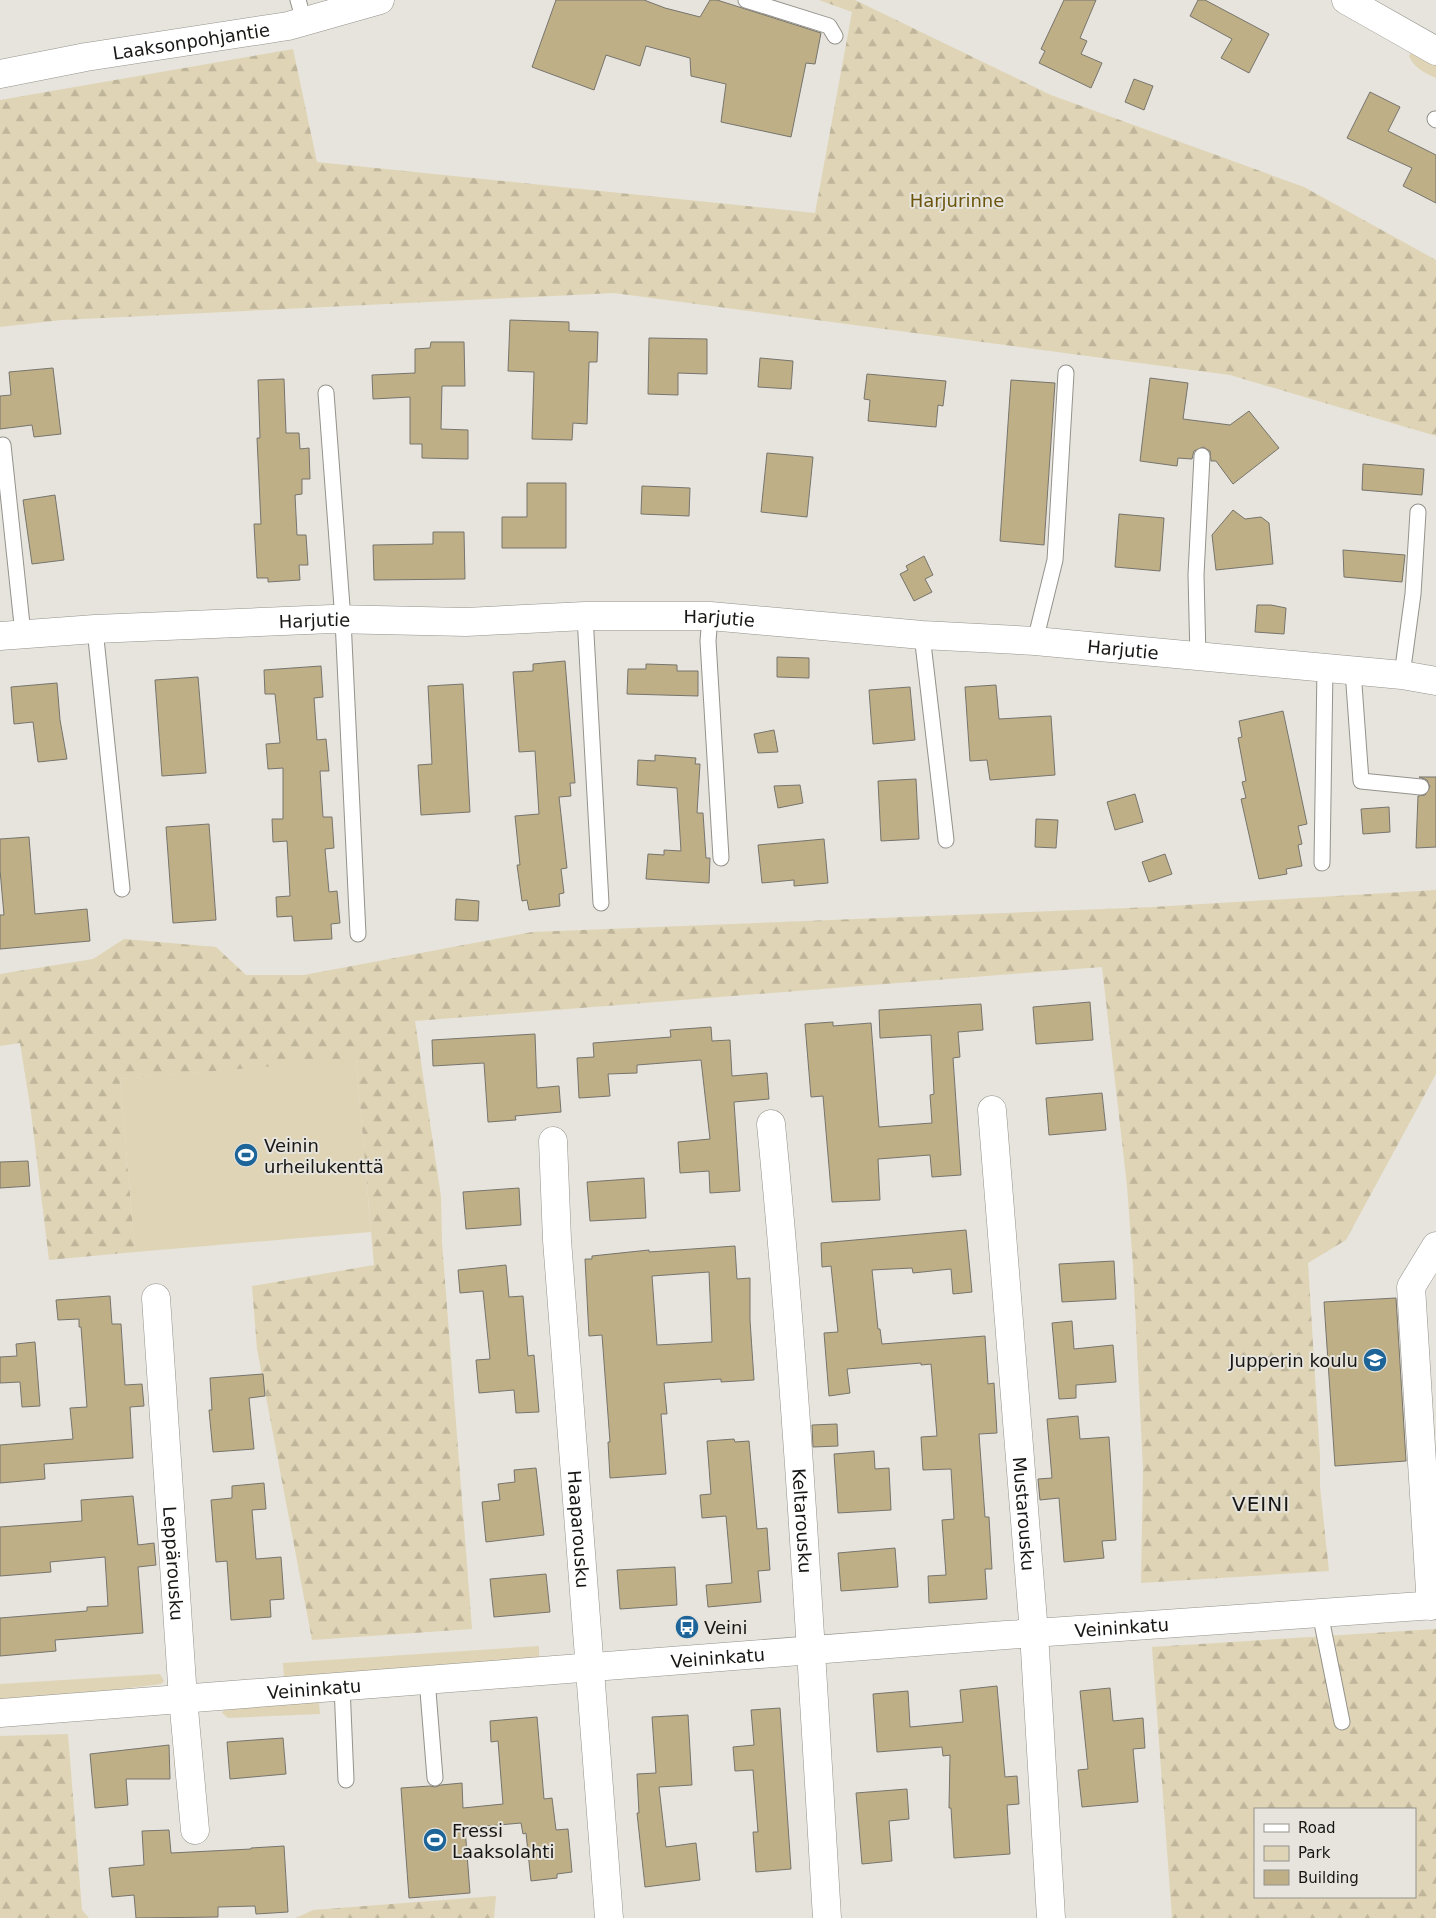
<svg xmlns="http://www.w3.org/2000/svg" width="1436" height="1918" font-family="'DejaVu Sans',sans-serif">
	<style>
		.green { fill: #dfd4b5 }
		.forest { fill: url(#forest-firs); fill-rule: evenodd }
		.building { fill: #bfaf86; stroke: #76746d; fill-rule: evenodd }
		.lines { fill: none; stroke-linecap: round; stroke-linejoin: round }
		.service-casing { stroke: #94928b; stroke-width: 17 }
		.minor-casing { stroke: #94928b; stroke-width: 29 }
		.tertiary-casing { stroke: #94928b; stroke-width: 29 }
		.service { stroke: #fff; stroke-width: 15 }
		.minor { stroke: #fff; stroke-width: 28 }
		.tertiary { stroke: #fff; stroke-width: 28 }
		.labels { text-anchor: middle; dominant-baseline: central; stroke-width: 4; stroke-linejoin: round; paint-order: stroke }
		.street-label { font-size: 18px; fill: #171614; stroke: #e6e4dc }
		.park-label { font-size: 18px; fill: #6b550d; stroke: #e6e4dc }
		.poi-label { font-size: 18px; fill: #171614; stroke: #e6e4dc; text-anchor: start }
		.quarter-label { font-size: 20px; letter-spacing: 1px; fill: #171614; stroke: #e6e4dc }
	</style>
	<defs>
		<pattern id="forest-firs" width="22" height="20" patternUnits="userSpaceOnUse" patternTransform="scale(1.25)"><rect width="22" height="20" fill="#dfd4b5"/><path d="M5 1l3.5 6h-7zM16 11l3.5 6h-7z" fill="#bfb59b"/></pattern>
	</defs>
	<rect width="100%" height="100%" fill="#e6e4dc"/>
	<path class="green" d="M 1411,53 L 1436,65 L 1436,78 C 1425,73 1414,68 1409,56 Z
		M 356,1058 L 371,1232 L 135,1252 L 120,1079 Z
		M 539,1646 L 539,1658 L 284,1677 L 283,1663 Z
		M 160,1674 L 164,1681 L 161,1684 L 0,1704 L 0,1684 Z
		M 319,1702 L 320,1714 L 228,1718 L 222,1713 L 225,1709 Z"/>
	<path class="forest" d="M 819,0 L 855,0 L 1051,95 L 1304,187 L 1436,260 L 1436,436 L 1230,375 L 614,293 L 62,320 L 0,327 L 0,100 L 293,49 L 317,162 L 815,213 L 852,12 Z
		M 1436,890 L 1436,1074 L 1346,1240 L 1308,1263 L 1320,1457 L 1320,1487 L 1329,1571 L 1141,1583 L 1143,1469 L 1133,1266 L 1127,1186 L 1102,967 L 415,1021 L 441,1197 L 442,1242 L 472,1629 L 312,1640 L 257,1349 L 252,1286 L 374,1265 L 356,1059 L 120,1079 L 135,1252 L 49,1260 L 31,1112 L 20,1043 L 0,1046 L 0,974 L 93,959 L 124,939 L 216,947 L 246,975 L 304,975 L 532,932 L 1153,907 Z
		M 1436,1629 L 1436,1918 L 1172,1918 L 1152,1647 ZM 1255,1809 L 1415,1809 L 1415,1897 L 1255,1897 Z
		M 68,1734 L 82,1910 L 89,1918 L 0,1918 L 0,1736 Z
		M 496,1896 L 494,1918 L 296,1918 L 313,1910 Z"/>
	<path class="building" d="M 556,0 L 644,0 L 665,8 L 700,17 L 710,0 L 717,0 L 821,33 L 815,64 L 806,63 L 791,137 L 721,122 L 726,84 L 691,76 L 690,58 L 646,46 L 640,66 L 606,55 L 594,90 L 532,67 Z
		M 1064,0 L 1096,0 L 1080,38 L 1087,41 L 1081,54 L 1102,63 L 1091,88 L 1039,63 L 1045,51 L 1041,49 Z
		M 1198,0 L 1205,0 L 1269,34 L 1249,73 L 1221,58 L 1232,39 L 1190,16 Z
		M 1134,79 L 1153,86 L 1144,110 L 1125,102 Z
		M 1370,92 L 1400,107 L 1388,131 L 1436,155 L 1436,203 L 1403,186 L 1412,168 L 1347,138 Z
		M 510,320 L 569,322 L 569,331 L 598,332 L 597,362 L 589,362 L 587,424 L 573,423 L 572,440 L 532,439 L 534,372 L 508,371 Z
		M 649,338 L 707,339 L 707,374 L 678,373 L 678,395 L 648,394 Z
		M 431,342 L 464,342 L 465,386 L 442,386 L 441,429 L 468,430 L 468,459 L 422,458 L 422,444 L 410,444 L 410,397 L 373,399 L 372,375 L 415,373 L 415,349 L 430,348 Z
		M 760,358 L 793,361 L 791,389 L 758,387 Z
		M 53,368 L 61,434 L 34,437 L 32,425 L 0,429 L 0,396 L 11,395 L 9,372 Z
		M 867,374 L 946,381 L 943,406 L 938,405 L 936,427 L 868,421 L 870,400 L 864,399 Z
		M 1150,378 L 1188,383 L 1183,419 L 1230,425 L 1249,411 L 1279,448 L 1233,484 L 1216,461 L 1211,461 L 1210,451 L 1203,447 L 1194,451 L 1192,459 L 1178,458 L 1177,466 L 1140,461 Z
		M 284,379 L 286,433 L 299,433 L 300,449 L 309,448 L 310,479 L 302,479 L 302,494 L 295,495 L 297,535 L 306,535 L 308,565 L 299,565 L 300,580 L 268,582 L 268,578 L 257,578 L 254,524 L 261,524 L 257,438 L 260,438 L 258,380 Z
		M 1011,380 L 1055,383 L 1044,545 L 1000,541 Z
		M 767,453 L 813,457 L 807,517 L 761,512 Z
		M 1363,464 L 1424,469 L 1422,495 L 1362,490 Z
		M 527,483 L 566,483 L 566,548 L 502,548 L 502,517 L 527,517 Z
		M 642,486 L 690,488 L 689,516 L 641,514 Z
		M 55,495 L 64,560 L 32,564 L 23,500 Z
		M 1233,510 L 1245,519 L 1261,517 L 1269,523 L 1273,564 L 1216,570 L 1212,535 Z
		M 1119,514 L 1164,518 L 1160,571 L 1115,567 Z
		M 433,532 L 464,532 L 465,579 L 374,580 L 373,545 L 433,544 Z
		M 1343,550 L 1405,555 L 1402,582 L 1344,577 Z
		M 924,556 L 933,575 L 925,579 L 932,592 L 914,601 L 900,574 L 908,570 L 906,566 Z
		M 1257,605 L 1271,605 L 1286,608 L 1284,634 L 1255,632 Z
		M 777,657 L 809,658 L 809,678 L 777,677 Z
		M 565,661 L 575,783 L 570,783 L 571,796 L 559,797 L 567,868 L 561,869 L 564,893 L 559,894 L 560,906 L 529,910 L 527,900 L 522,901 L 517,865 L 520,865 L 515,816 L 539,814 L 535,751 L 519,752 L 513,672 L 533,671 L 533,664 Z
		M 646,664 L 677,665 L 677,671 L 698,671 L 698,696 L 627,694 L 628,669 L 646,669 Z
		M 321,666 L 323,697 L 314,698 L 317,740 L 326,739 L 329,771 L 320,771 L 323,817 L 332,817 L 334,848 L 325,849 L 329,892 L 337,891 L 340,923 L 331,924 L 332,939 L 294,941 L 292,916 L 277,917 L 276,897 L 290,896 L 287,841 L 273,842 L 272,819 L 283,819 L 283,768 L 268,769 L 266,744 L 280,743 L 275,694 L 265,694 L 264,670 Z
		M 198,677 L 206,773 L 162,776 L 155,680 Z
		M 57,683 L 60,720 L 67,759 L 38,762 L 33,722 L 14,724 L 11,687 Z
		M 463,684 L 470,812 L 421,815 L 418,765 L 432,764 L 428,686 Z
		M 996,685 L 999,719 L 1051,716 L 1055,775 L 990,780 L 987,760 L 970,761 L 965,687 Z
		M 910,687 L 915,740 L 873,744 L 869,690 Z
		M 1283,711 L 1307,824 L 1298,826 L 1302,844 L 1298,845 L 1302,866 L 1286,869 L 1287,874 L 1259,879 L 1241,799 L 1246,798 L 1242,782 L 1246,781 L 1238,738 L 1242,737 L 1239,721 Z
		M 774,730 L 778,752 L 758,753 L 754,734 Z
		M 655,755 L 696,758 L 695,764 L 700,764 L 697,813 L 703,813 L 706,858 L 710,858 L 709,883 L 646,879 L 648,854 L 664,855 L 664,850 L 681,851 L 677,788 L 637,785 L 638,760 L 655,761 Z
		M 1419,777 L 1436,777 L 1436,847 L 1416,848 L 1418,796 L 1425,795 L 1430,787 L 1427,780 Z
		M 916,779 L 919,839 L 881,841 L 878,781 Z
		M 800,785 L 803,803 L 778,808 L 774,786 Z
		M 1135,794 L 1143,822 L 1115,830 L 1107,802 Z
		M 1389,807 L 1390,832 L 1363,834 L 1361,809 Z
		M 1036,819 L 1058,820 L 1056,848 L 1035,847 Z
		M 209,824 L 216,920 L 173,923 L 166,827 Z
		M 29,837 L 35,914 L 87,909 L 90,941 L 0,949 L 0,915 L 4,915 L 0,870 L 0,839 Z
		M 824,839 L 828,883 L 794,886 L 794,880 L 762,883 L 758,845 Z
		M 1165,854 L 1172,874 L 1149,882 L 1142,862 Z
		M 456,899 L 479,901 L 478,921 L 455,920 Z
		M 1090,1002 L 1093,1040 L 1036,1044 L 1033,1007 Z
		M 981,1004 L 983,1030 L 958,1032 L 960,1057 L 953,1058 L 961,1175 L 932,1177 L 930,1155 L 878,1159 L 880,1200 L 832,1202 L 823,1096 L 811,1097 L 805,1024 L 833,1022 L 833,1026 L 871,1023 L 879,1127 L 932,1123 L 930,1095 L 934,1094 L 931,1035 L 880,1038 L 879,1010 Z
		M 711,1027 L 712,1041 L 730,1040 L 732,1076 L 767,1073 L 769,1099 L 734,1102 L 740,1191 L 710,1193 L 709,1171 L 680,1173 L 678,1142 L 710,1139 L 701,1060 L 637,1065 L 637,1073 L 608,1074 L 610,1096 L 579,1098 L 577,1058 L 594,1057 L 593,1043 L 671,1037 L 670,1030 Z
		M 535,1034 L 537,1088 L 559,1086 L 561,1112 L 515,1116 L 516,1120 L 488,1122 L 484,1063 L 433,1066 L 432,1040 Z
		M 1102,1093 L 1106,1130 L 1049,1135 L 1046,1098 Z
		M 28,1161 L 30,1186 L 0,1188 L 0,1162 Z
		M 644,1178 L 646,1218 L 590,1221 L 587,1182 Z
		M 519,1188 L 521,1225 L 466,1229 L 463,1192 Z
		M 966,1230 L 972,1292 L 953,1294 L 951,1269 L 913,1273 L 912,1268 L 872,1270 L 878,1329 L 880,1329 L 882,1344 L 985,1336 L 988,1384 L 994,1383 L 997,1433 L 979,1434 L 985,1517 L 989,1517 L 992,1569 L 985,1569 L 987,1599 L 929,1603 L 928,1576 L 946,1575 L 942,1520 L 954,1519 L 951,1469 L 923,1470 L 921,1437 L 937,1436 L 931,1364 L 921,1365 L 921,1363 L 847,1369 L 850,1393 L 829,1396 L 824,1333 L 838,1332 L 831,1266 L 822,1267 L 821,1243 Z
		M 735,1246 L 737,1279 L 750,1278 L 750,1320 L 754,1380 L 721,1382 L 721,1379 L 664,1383 L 667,1414 L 661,1414 L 666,1474 L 610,1478 L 608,1442 L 610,1442 L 602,1335 L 589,1336 L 585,1259 L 592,1259 L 592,1256 L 649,1250 L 649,1252 ZM 709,1272 L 712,1342 L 657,1345 L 652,1276 Z
		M 1114,1261 L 1116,1299 L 1062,1302 L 1059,1264 Z
		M 506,1265 L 509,1297 L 523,1296 L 528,1356 L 534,1355 L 539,1412 L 516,1413 L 514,1390 L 479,1393 L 476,1360 L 490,1359 L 483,1291 L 460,1293 L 458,1270 Z
		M 110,1296 L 112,1324 L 121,1324 L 125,1385 L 142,1384 L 144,1406 L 130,1407 L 133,1458 L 44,1464 L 45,1479 L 0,1483 L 0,1445 L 73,1439 L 70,1408 L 87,1407 L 81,1327 L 79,1327 L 79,1319 L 58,1320 L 56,1300 Z
		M 1396,1298 L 1406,1461 L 1335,1466 L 1324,1302 Z
		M 1072,1321 L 1074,1349 L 1113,1345 L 1116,1382 L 1076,1385 L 1076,1398 L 1059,1399 L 1052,1323 Z
		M 35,1342 L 40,1406 L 22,1407 L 20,1382 L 0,1383 L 0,1357 L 17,1356 L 16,1344 Z
		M 263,1374 L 265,1396 L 249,1398 L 254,1449 L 213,1452 L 209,1410 L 212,1410 L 210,1378 Z
		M 1078,1416 L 1080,1439 L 1109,1437 L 1116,1540 L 1102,1541 L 1104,1558 L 1064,1562 L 1059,1498 L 1040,1500 L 1038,1479 L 1052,1478 L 1047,1419 Z
		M 837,1424 L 838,1446 L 813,1447 L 812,1425 Z
		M 734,1439 L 735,1442 L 749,1441 L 757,1529 L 767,1528 L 770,1570 L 758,1571 L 761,1602 L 708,1607 L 706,1585 L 732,1583 L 726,1516 L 702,1518 L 700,1495 L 711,1494 L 707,1441 Z
		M 874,1451 L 875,1469 L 889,1468 L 891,1510 L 838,1513 L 834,1454 Z
		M 536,1468 L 544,1535 L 486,1542 L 482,1502 L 500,1500 L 498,1484 L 515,1482 L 514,1470 Z
		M 264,1483 L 266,1509 L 252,1510 L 256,1559 L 281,1557 L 284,1599 L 270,1600 L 271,1617 L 231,1620 L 227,1561 L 216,1562 L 211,1500 L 232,1498 L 232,1486 Z
		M 133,1496 L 138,1545 L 154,1543 L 156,1565 L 138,1567 L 143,1633 L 55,1640 L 56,1651 L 0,1656 L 0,1618 L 87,1611 L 87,1607 L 108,1606 L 105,1557 L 50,1562 L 51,1572 L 0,1576 L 0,1527 L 82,1521 L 81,1500 Z
		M 895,1548 L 898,1587 L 841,1591 L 838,1553 Z
		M 675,1567 L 677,1605 L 620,1609 L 617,1570 Z
		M 546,1574 L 550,1612 L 494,1617 L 490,1579 Z
		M 997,1686 L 1005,1777 L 1017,1776 L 1019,1804 L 1007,1805 L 1010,1854 L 954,1858 L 951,1808 L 949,1808 L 950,1755 L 943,1756 L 942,1747 L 877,1752 L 873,1694 L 908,1691 L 910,1727 L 963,1722 L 960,1690 Z
		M 1110,1688 L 1113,1721 L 1143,1718 L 1145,1748 L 1133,1749 L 1138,1802 L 1082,1807 L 1078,1770 L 1088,1769 L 1080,1691 Z
		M 780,1708 L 791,1869 L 756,1872 L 753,1832 L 758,1832 L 753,1770 L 735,1771 L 733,1747 L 754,1745 L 751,1710 Z
		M 688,1715 L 692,1785 L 659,1787 L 666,1847 L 696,1843 L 700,1880 L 645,1887 L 637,1813 L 639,1813 L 637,1774 L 656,1773 L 652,1717 Z
		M 537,1717 L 544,1799 L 552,1798 L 556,1830 L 568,1829 L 572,1872 L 557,1874 L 557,1878 L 531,1881 L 526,1833 L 523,1834 L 521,1823 L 465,1828 L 470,1893 L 409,1898 L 401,1788 L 430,1786 L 435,1787 L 441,1785 L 462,1783 L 463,1808 L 503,1804 L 498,1741 L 491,1742 L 490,1721 Z
		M 283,1738 L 286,1774 L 230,1779 L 227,1742 Z
		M 169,1745 L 170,1779 L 126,1779 L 128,1805 L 95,1808 L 90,1754 Z
		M 907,1789 L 909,1819 L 889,1821 L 892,1861 L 862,1864 L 856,1793 Z
		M 169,1830 L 171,1853 L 251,1849 L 251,1848 L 284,1846 L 288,1912 L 256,1914 L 255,1906 L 218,1907 L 218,1917 L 136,1918 L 134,1895 L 112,1897 L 109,1868 L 144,1865 L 142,1831 Z"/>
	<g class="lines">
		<g class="service-casing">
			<path id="service" d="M 298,0 L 304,21
				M 746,0 L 829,26 L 835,36
				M 1435,119 L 1436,120
				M 326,393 L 343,620 L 358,934
				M 3,445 L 23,634
				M 585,616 L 601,903
				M 710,616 L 708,641 L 721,858
				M 95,629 L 122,889
				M 922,635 L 946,840
				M 1035,641 L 1055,560 L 1066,373
				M 1198,658 L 1196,575 L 1202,456
				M 1353,671 L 1361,781 L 1421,787
				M 1402,675 L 1413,594 L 1418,512
				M 1322,863 L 1325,668
				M 1320,1613 L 1342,1722
				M 427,1679 L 435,1778
				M 342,1686 L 346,1780"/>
		</g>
		<g class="minor-casing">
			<g id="minor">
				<path id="s1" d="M 0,636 L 95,629 L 332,619 L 466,622 L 585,616 L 710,616 L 922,635 L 1035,641 L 1402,675 L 1436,681"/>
				<path id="s2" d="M 992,1110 L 1034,1633 L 1051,1918"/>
				<path id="s3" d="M 771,1124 C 797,1388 811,1653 827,1918"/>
				<path id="s4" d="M 553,1141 L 557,1240 L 609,1918"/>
				<path id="s5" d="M 156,1298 L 183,1698 L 195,1830"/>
				<path d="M 1431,1606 L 1411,1287 L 1436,1246"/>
			</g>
		</g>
		<g class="tertiary-casing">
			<g id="tertiary">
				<path d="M 1346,0 L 1436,51"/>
				<path id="s6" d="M 0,74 L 86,57 L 288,26 L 380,0"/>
				<path id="s7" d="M 0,1713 L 1006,1635 L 1436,1605"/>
			</g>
		</g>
		<use href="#service" class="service"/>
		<use href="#minor" class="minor"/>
		<use href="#tertiary" class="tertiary"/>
	</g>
	<defs>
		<g id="stadium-disc" transform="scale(1.25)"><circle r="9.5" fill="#1d6498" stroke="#e6e4dc"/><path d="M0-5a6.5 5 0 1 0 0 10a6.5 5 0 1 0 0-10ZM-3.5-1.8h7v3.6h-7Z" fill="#fff"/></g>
		<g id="school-disc" transform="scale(1.25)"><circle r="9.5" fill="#1d6498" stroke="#e6e4dc"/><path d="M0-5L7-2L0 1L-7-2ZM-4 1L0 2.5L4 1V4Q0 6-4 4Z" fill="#fff"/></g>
		<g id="bus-disc" transform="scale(1.25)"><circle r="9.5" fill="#1d6498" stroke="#e6e4dc"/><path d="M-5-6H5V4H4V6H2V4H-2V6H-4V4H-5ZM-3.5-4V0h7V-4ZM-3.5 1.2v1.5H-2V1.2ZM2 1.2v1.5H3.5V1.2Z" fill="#fff"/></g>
	</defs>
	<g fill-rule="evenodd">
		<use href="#stadium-disc" x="246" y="1155"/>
		<use href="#school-disc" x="1375" y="1360"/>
		<use href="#bus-disc" x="687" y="1627"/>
		<use href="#stadium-disc" x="435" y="1840"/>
	</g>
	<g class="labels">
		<g class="street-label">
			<text stroke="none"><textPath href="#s6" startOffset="194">Laaksonpohjantie</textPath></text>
			<text stroke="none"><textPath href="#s1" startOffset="720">Harjutie</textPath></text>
			<text stroke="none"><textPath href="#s1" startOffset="315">Harjutie</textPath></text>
			<text stroke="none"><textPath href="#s1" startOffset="1125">Harjutie</textPath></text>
			<text stroke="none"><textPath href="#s2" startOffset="405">Mustarousku</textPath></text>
			<text stroke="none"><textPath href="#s3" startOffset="398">Keltarousku</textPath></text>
			<text stroke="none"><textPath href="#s4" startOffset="389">Haaparousku</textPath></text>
			<text stroke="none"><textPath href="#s5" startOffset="266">Leppärousku</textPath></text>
			<text stroke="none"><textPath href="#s7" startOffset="1125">Veininkatu</textPath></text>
			<text stroke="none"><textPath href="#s7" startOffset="720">Veininkatu</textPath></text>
			<text stroke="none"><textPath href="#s7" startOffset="315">Veininkatu</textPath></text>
		</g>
		<g class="park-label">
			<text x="957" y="200">Harjurinne</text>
		</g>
		<g class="poi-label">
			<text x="264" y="1145">Veinin<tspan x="264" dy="21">urheilukenttä</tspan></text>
			<text x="1358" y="1360" text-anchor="end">Jupperin koulu</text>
			<text x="704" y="1627">Veini</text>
			<text x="452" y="1830">Fressi<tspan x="452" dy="21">Laaksolahti</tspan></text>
		</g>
		<g class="quarter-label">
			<text x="1261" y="1504">VEINI</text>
		</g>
	</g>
	<rect x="1254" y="1808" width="162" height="90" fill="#e6e4dc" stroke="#93928c"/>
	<rect x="1264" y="1824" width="25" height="8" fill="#ffffff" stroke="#93928c"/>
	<text x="1298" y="1833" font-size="15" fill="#171614">Road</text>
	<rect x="1264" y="1846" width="25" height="15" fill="#dfd4b5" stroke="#93928c"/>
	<text x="1298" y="1858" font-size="15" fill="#171614">Park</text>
	<rect x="1264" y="1870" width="25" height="15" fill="#bfaf86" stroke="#93928c"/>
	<text x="1298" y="1883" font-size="15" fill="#171614">Building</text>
</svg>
